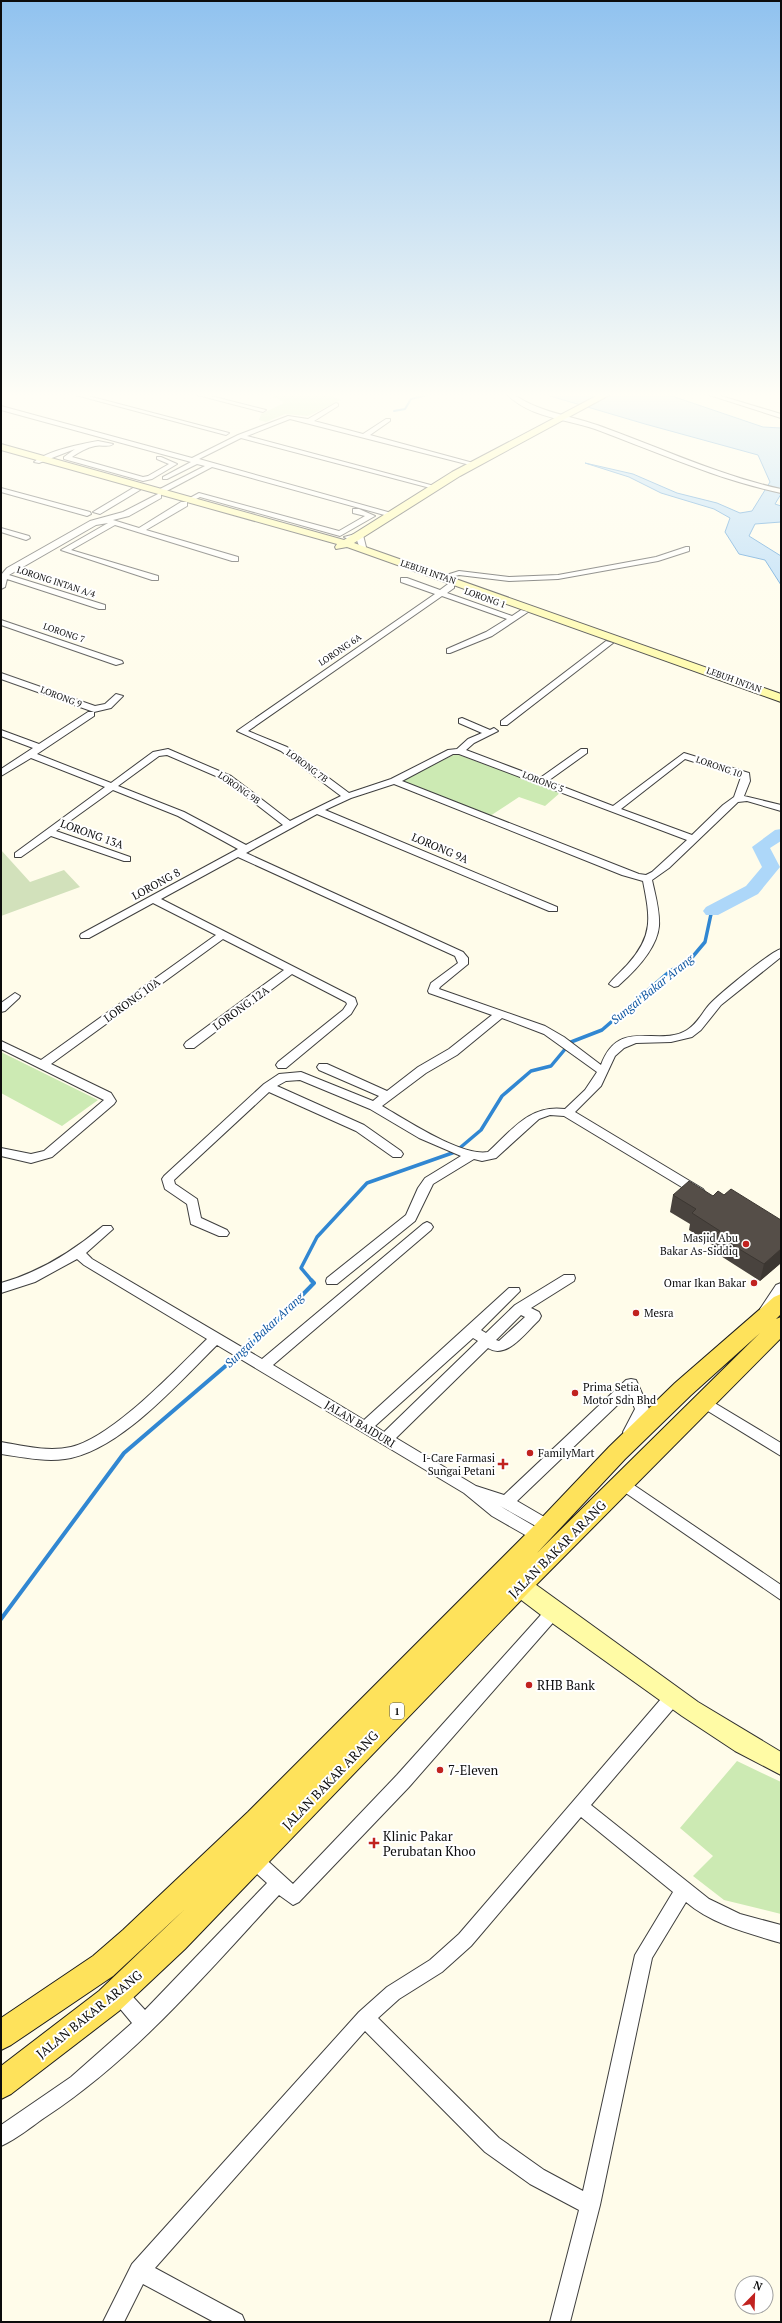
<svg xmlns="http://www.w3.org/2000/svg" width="782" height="2323" font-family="'PT Serif',serif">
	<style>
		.green { fill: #cceab3 }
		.cemetery { fill: #d2e1bb }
		.water { fill: #add7f9; stroke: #3187d2 }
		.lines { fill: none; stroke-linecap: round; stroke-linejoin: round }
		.stream-far3 { stroke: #3187d2; stroke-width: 2 }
		.stream-far2 { stroke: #3187d2; stroke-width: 2.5 }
		.stream-far1 { stroke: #3187d2; stroke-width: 3.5 }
		.stream { stroke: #3187d2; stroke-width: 4 }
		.river { fill: #add7f9; fill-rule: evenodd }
		.street-casing { stroke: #3f3f3f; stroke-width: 2 }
		.secondary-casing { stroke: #2e2e2e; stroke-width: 2 }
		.primary-casing { stroke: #1d1d1d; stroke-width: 2 }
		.street { fill: #fff; fill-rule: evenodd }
		.secondary { fill: #fffba5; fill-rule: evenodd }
		.primary { fill: #fee25b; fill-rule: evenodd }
		.wall { fill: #49433e }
		.shaded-wall { fill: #3c3732 }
		.building { fill: #554e48; stroke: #3c3732 }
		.poi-dot { fill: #c1221f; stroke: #fff; stroke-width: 1.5 }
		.labels { text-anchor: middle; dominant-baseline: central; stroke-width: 4; stroke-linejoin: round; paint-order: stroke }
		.far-street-label { font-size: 9px; fill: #0c0c0c; stroke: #fff }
		.shield { fill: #fff; stroke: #555; stroke-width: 1 }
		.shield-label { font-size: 10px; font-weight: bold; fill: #0c0c0c }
		.street-label { font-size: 11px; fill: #0c0c0c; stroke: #fff }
		.poi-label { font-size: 11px; fill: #0c0c0c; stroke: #fff; text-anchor: end }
		.water-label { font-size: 12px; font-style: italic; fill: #1158a2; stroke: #fff }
		.near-street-label { font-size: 13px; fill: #0c0c0c; stroke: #fff }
		.near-poi-label { font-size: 13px; fill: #0c0c0c; stroke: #fff; text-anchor: start }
	</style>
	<rect width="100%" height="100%" fill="#fffcea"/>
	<path class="green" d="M 281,393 L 325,393 L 341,400 L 308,416 L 285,414 L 266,422 L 259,420 L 261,414 L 284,403 L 278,398 L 270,398 Z
		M 456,754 L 561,792 L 545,806 L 519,797 L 490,816 L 399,781 Z
		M 1,1052 L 98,1100 L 62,1126 L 1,1093 Z
		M 737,1761 L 781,1782 L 781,1914 L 724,1900 L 693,1876 L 713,1856 L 680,1828 Z"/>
	<path class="cemetery" d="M 1,850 L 30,882 L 64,870 L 80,887 L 1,916 Z"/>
	<path class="water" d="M 540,393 L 663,393 L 763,427 L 781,428 L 781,494 L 775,504 L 781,506 L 781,522 L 755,524 L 749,536 L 781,556 L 781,585 L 765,560 L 739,554 L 725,532 L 730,518 L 714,509 L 661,493 L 629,477 L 585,463 L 633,474 L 677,493 L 717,503 L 740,513 L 752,511 L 770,482 L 758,455 L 645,424 Z"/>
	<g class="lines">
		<path class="stream-far3" d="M 394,411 L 405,409 L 411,399 L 431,394 L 465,393"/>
		<path class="stream-far2" d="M 711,915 L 712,911"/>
		<path class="stream-far1" d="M 312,1281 L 301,1268 L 317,1237 L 367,1183 L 455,1152 L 481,1130 L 502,1096 L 531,1071 L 551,1066 L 571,1042 L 602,1030 L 670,971 L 689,961 L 705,942 L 711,914"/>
		<path class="stream" d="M 1,1619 L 124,1453 L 271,1327 L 314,1283 L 311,1280"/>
		<path class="river" d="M 781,829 L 781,841 L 770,848 L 780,867 L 758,894 L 718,915 L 706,915 L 703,911 L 706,907 L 746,886 L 762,867 L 752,847 L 775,830 Z"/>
		<g class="street-casing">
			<path id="street" d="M 68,393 L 77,393 L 229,433 L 226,435 Z
				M 190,393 L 199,393 L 266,410 L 263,412 Z
				M 506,393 L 512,393 C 537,412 568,415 597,425 C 659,447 717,475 781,489 L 781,493 C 716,479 657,452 595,429 C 566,419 527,417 506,393 Z
				M 703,393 L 711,393 L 781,414 L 781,418 Z
				M 336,403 L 338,404 L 338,406 L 314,421 L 363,434 L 386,419 L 390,419 L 390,421 L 370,435 L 477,464 L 474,466 L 290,419 L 247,436 L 438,487 L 434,489 L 241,438 L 199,459 L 395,514 L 388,516 L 212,467 L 161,494 L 158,494 L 158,490 L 205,466 L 197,464 L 167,479 L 163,479 L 163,477 L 191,462 L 1,410 L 1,406 L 192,458 L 238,435 L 288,416 L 308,419 Z
				M 98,441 L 113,444 C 108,448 101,444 95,446 C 86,448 79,452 72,457 L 143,477 L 148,476 L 169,464 L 157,459 L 157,457 L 161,457 L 177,464 L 152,479 L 143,481 L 64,459 L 64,457 L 75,449 L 39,463 L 34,462 C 47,451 81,444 98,441 Z
				M 1,488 L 90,512 L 91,514 L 87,516 L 1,492 Z
				M 133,488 L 140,490 L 100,514 L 93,512 Z
				M 199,493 L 339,531 L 365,516 L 353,513 L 353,509 L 359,509 L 375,516 L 340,536 L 200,497 L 190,502 L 186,500 Z
				M 158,494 L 161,494 L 161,498 L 129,516 L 113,520 L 139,528 L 181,502 L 187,502 L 187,506 L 146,530 L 238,557 L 238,561 L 232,561 L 115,525 L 71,550 L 158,576 L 158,580 L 152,580 L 61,550 L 108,523 L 96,525 L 9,575 L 105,605 L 105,609 L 99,609 L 7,579 L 5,587 L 1,589 L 1,575 L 7,568 L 90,521 L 123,512 Z
				M 1,528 L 29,536 L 30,538 L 26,540 L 1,532 Z
				M 359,533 L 363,535 L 367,551 L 361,551 L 356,538 L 348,539 L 344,537 Z
				M 686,547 L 689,547 L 689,551 L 658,561 L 558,579 L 509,581 L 459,575 L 444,579 L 440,577 L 459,571 L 509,577 L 558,575 L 656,557 Z
				M 401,578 L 407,578 L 440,590 L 448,584 L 454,584 L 454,588 L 447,593 L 512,616 L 521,610 L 528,612 L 492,636 L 450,653 L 447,653 L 447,649 L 486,632 L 507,619 L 442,596 L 248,731 L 287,747 L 349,793 L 391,779 L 448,750 L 457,749 L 468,739 L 482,733 L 459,723 L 459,719 L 462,718 L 490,730 L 494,728 L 498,731 L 474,743 L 466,750 L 540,778 L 581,749 L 587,749 L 587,753 L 548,781 L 613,806 L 684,753 L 749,773 L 750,781 L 744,796 L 781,805 L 781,811 L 747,801 L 738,802 L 669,868 L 652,880 C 655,894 660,911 659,926 C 657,949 634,972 618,986 L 614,987 L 609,984 C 614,977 622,971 628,964 C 654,935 650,917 643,881 L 622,875 L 394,784 L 351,798 L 325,810 L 557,907 L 557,911 L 549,911 L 317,814 L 246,853 L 463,952 L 468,958 L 468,964 L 440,987 L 439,989 L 545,1026 L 564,1037 L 601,1065 C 619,1016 658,1048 687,1030 C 697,1024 702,1013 709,1005 C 718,995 770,952 781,949 L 781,957 L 721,1005 L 701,1030 L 692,1037 L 671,1042 L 636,1043 L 624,1048 L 615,1056 L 601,1086 L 575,1112 L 703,1189 L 705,1192 L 703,1195 L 695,1195 L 564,1116 L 550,1115 L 539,1119 L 496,1158 L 482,1161 L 474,1159 L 433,1184 L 415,1221 L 337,1284 L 327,1284 L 326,1281 L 327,1278 L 406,1215 L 418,1188 L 425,1178 L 461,1156 L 419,1138 L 370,1109 L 300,1080 L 286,1081 L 277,1086 L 364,1125 L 401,1151 L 403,1154 L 401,1157 L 393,1157 L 356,1131 L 269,1092 L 174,1180 L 175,1184 L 197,1199 L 201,1218 L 227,1230 L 229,1233 L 227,1236 L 219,1236 L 191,1224 L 187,1204 L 165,1189 L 162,1179 L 164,1176 L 264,1084 L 279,1074 L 301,1072 L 373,1101 L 379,1096 L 319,1070 L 317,1067 L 319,1064 L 327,1064 L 387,1091 L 418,1067 L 449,1049 L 492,1015 L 429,993 L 428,991 L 431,983 L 458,963 L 455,956 L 238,857 L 161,899 L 355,998 L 357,1004 L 351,1014 L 286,1068 L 278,1068 L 276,1065 L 278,1062 L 343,1010 L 347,1004 L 346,1002 L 292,974 L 194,1048 L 186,1048 L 184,1045 L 186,1042 L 284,970 L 223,939 L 51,1064 L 111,1093 L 116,1101 L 114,1104 L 52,1157 L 31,1163 L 1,1156 L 1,1148 L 31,1154 L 44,1151 L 104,1100 L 1,1049 L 1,1041 L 41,1060 L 216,935 L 153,903 L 89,938 L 81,938 L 80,936 L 81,934 L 238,849 L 178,816 L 113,790 L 56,831 L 130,857 L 130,861 L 124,861 L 51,836 L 21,857 L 15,857 L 15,853 L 105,787 L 31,758 L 1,776 L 1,769 L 33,748 L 1,736 L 1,730 L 39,744 L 88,712 L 94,712 L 94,716 L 37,754 L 111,783 L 153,752 L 168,749 L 231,776 L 290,821 L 341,796 L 281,751 L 237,731 L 435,594 L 401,582 ZM 453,754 L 459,754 L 687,840 L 652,872 L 646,875 L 639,874 L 402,781 ZM 167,755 L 225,780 L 283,825 L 246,845 L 184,812 L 118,786 L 159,756 ZM 685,759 L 741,777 L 734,797 L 723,805 L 692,835 L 621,809 ZM 502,1018 L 544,1034 L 597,1072 L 585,1090 L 565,1109 C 530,1104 512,1130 488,1152 C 462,1157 406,1120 382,1106 L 426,1073 L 457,1055 Z
				M 1,620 L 122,661 L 123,663 L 116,665 L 1,625 Z
				M 606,641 L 613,643 L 507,725 L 501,725 L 501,721 Z
				M 1,673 L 95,706 L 105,704 L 116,694 L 123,696 L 111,708 L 94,712 L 1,679 Z
				M 15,993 L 20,996 L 19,998 L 5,1011 L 1,1012 L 1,1003 Z
				M 427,1222 L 431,1224 L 433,1227 L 431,1230 L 273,1365 L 364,1420 L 509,1288 L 519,1288 L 520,1291 L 481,1330 L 486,1333 L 515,1305 L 564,1275 L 574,1275 L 575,1278 L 574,1281 L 531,1308 L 539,1312 L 541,1316 L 539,1320 C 526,1332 507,1360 488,1348 L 396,1438 L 476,1486 L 504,1495 L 626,1380 L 631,1379 L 636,1380 L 649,1409 L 635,1436 L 630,1438 L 625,1436 L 623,1432 L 635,1409 L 629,1394 L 517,1501 L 553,1522 L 555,1526 L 553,1530 L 548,1532 L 543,1530 L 500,1506 L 544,1532 L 546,1536 L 544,1540 L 539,1542 L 534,1540 L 492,1516 L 464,1493 L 217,1345 C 179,1382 119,1452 65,1459 C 44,1462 22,1457 1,1454 L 1,1442 C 24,1446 48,1452 71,1447 C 113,1437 175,1370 207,1339 L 84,1265 L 77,1259 L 35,1282 L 1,1293 L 1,1283 C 40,1272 72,1252 103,1226 L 111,1226 L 113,1229 L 86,1253 L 92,1259 L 262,1359 L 423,1224 ZM 521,1315 L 525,1317 L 499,1341 L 496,1340 ZM 473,1338 L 478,1341 L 384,1432 L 375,1426 Z
				M 781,1283 L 781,1298 L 772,1312 L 762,1312 L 760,1309 L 776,1285 Z
				M 703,1396 L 781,1443 L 781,1456 L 698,1405 L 696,1401 L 698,1397 Z
				M 622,1477 L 781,1585 L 781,1600 L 617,1487 L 615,1483 L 617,1479 Z
				M 553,1605 L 558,1607 L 561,1612 L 558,1617 L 409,1787 L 299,1902 L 293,1905 L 279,1895 C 207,1973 136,2057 47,2116 C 32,2126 17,2139 1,2146 L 1,2125 L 71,2077 L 132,2023 L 112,1999 L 109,1993 L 112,1987 L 118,1984 L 124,1987 L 145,2010 L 267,1883 L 247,1865 L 244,1859 L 247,1853 L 253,1851 L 259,1853 L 293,1884 L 397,1775 L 548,1607 Z
				M 673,1690 L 679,1692 L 681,1697 L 679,1702 L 591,1805 L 709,1899 L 740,1914 L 781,1925 L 781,1943 C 748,1933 713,1925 686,1902 L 652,1958 L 600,2205 L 570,2322 L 550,2322 L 579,2210 L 530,2184 L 485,2152 L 365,2031 L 155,2268 L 242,2315 L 245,2322 L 214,2322 L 143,2284 L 124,2322 L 103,2322 L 132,2264 L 359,2012 L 387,1987 L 430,1960 L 459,1934 L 667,1692 ZM 581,1817 L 673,1892 L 635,1955 L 583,2191 L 544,2170 L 499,2138 L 378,2018 L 399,1999 L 442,1972 L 471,1946 Z"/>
		</g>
		<g class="secondary-casing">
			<path id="secondary" d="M 602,393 L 613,393 L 460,476 L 354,543 L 781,694 L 781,702 L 347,547 L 336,549 L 335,547 L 337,544 L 1,450 L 1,444 L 344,540 L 452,472 Z
				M 520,1577 L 528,1579 L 698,1702 L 781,1752 L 781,1775 L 735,1751 L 682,1716 L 541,1615 L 512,1593 L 509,1586 L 512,1579 Z"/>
		</g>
		<g class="primary-casing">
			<path id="primary" d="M 781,1294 L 781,1314 L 776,1319 L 781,1317 L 781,1338 L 528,1593 L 185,1949 L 119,2011 L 11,2094 L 1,2099 L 1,2066 L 99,1991 L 185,1909 L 113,1976 L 11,2045 L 1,2050 L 1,2018 L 93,1956 L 123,1930 L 248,1812 L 531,1529 L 609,1447 L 675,1383 L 774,1297 ZM 760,1333 L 537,1553 L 625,1459 L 691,1395 Z"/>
		</g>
		<use href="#street" class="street"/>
		<use href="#secondary" class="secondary"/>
		<use href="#primary" class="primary"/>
	</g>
	<path class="wall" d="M 673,1195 L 713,1196 L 781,1220 L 781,1263 L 760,1281 L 713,1251 L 714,1246 L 689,1230 L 690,1224 L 670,1212 Z"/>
	<path class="shaded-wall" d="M 781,1249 L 781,1263 L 760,1281 L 764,1264 Z"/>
	<path class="building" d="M 689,1181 L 713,1196 L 718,1191 L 724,1195 L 731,1189 L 781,1220 L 781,1249 L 764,1264 L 716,1235 L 720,1231 L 692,1213 L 696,1209 L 673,1195 Z"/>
	<linearGradient id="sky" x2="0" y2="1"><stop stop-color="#90c2ef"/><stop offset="0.55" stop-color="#fffef6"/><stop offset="1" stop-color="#fffef6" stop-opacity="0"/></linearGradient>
	<rect width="782" height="718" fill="url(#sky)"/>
	<g class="poi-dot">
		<circle cx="746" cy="1244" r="4"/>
		<circle cx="754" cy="1283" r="4"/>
		<circle cx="636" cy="1313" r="4"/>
		<circle cx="575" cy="1393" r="4"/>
		<circle cx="530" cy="1453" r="4"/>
		<path d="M501 1458h4v4h4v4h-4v4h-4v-4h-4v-4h4z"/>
		<circle cx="529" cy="1685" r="4"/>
		<circle cx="440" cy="1770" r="4"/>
		<path d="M372 1837h4v4h4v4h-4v4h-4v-4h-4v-4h4z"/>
	</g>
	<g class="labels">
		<g class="far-street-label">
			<text transform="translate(428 572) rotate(19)">LEBUH INTAN</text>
			<text transform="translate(56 582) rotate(18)">LORONG INTAN A/4</text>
			<text transform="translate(485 598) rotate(20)">LORONG 1</text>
			<text transform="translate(64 633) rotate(19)">LORONG 7</text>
			<text transform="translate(340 650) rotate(-34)">LORONG 6A</text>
			<text transform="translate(734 680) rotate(20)">LEBUH INTAN</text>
			<text transform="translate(61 697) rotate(21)">LORONG 9</text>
			<text transform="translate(307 766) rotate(36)">LORONG 7B</text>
			<text transform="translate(719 767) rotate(19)">LORONG 10</text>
			<text transform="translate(543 782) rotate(21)">LORONG 5</text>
			<text transform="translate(239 788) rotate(35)">LORONG 9B</text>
		</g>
		<rect class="shield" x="390" y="1703" width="14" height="16" rx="3"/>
		<g class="shield-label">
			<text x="397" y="1711">1</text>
		</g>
		<g class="street-label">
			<text transform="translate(92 834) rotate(20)">LORONG 13A</text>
			<text transform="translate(440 848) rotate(23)">LORONG 9A</text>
			<text transform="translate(156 884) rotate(-29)">LORONG 8</text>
			<text transform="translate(132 1000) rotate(-36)">LORONG 10A</text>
			<text transform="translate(241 1008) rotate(-36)">LORONG 12A</text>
			<text transform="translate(360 1424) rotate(31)">JALAN BAIDURI</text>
		</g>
		<g class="poi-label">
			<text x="738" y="1238">Masjid Abu<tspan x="738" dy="13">Bakar As-Siddiq</tspan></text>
			<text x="746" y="1283">Omar Ikan Bakar</text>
			<text x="644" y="1313" text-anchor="start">Mesra</text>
			<text x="583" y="1387" text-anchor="start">Prima Setia<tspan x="583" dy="13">Motor Sdn Bhd</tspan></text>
			<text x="538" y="1453" text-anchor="start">FamilyMart</text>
			<text x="495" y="1458">I-Care Farmasi<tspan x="495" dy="13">Sungai Petani</tspan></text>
		</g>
		<g class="water-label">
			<text transform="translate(652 989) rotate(-39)">Sungai Bakar Arang</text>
			<text transform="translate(264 1330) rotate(-43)">Sungai Bakar Arang</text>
		</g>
		<g class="near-street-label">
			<text transform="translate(557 1549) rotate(-45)">JALAN BAKAR ARANG</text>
			<text transform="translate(330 1780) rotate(-46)">JALAN BAKAR ARANG</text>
			<text transform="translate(89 2014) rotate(-39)">JALAN BAKAR ARANG</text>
		</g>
		<g class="near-poi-label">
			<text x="537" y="1685">RHB Bank</text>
			<text x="448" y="1770">7-Eleven</text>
			<text x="383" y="1836">Klinic Pakar<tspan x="383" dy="15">Perubatan Khoo</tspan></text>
		</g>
	</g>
	<rect width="782" height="2323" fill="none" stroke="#0c0c0c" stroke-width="4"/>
	<g transform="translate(754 2295) rotate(23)"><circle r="19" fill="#ffffff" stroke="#9e9e9e"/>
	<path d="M0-3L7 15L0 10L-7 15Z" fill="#c1221f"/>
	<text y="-6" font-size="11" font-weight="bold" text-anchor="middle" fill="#0c0c0c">N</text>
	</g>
</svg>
